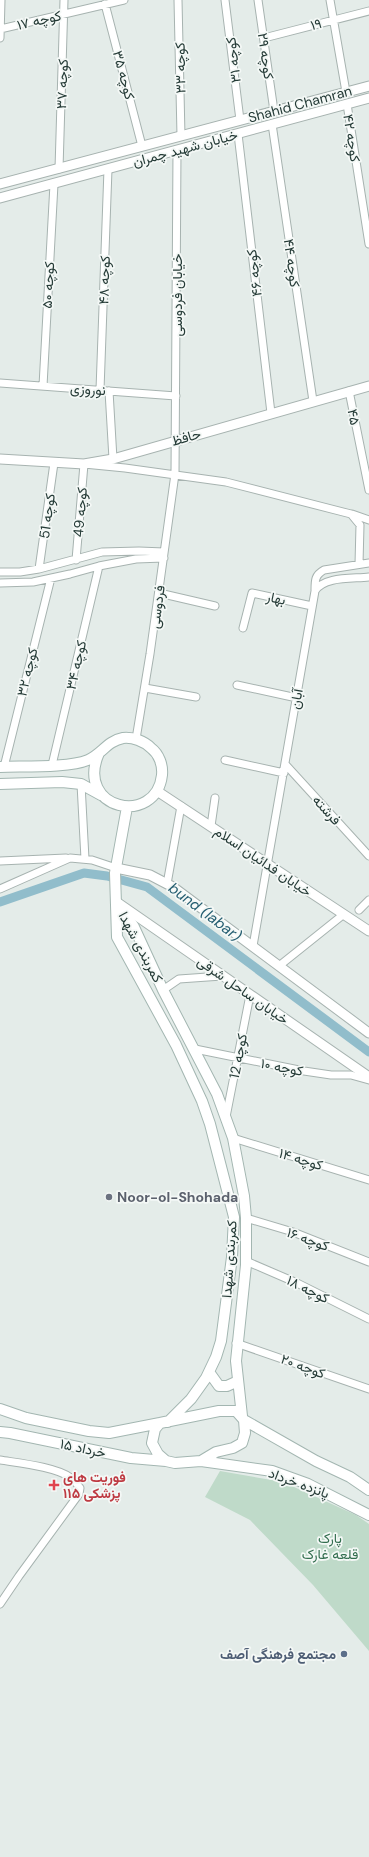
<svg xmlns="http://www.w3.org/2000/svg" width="369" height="1857" font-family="'DM Sans',Vazirmatn,sans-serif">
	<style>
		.green { fill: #bfdac9 }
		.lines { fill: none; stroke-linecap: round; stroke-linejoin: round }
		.canal { stroke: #91bdcb; stroke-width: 9 }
		.minor-casing { stroke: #a7b3b0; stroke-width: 9 }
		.tertiary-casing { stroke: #a7b3b0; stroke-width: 11 }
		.secondary-casing { stroke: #a3b6b1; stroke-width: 12 }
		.minor { stroke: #fff; stroke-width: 7 }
		.tertiary { stroke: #fff; stroke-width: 9 }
		.secondary { stroke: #fff; stroke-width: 10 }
		.worship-dot { fill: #6b7280; stroke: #f4f8f6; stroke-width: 1.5 }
		.health-dot { fill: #e0444e; stroke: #f4f8f6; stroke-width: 1.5 }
		.service-dot { fill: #5c6f8a; stroke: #f4f8f6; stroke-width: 1.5 }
		.labels { text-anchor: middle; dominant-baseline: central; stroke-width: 3.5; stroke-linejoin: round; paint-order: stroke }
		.street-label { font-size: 14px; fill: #253b37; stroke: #f4f8f6 }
		.worship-label { font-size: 14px; font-weight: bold; fill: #5b616d; stroke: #f4f8f6; text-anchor: start }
		.health-label { font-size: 14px; font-weight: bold; fill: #be3a42; stroke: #f4f8f6; text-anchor: start }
		.park-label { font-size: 14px; fill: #336e4f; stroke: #f4f8f6 }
		.service-label { font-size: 14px; font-weight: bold; fill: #4e5e75; stroke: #f4f8f6; text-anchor: end }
		.water-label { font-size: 15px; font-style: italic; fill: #255e71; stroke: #f4f8f6 }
	</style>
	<rect width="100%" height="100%" fill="#e4ece9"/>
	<path class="green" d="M 220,1471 L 283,1482 L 356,1515 L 369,1524 L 369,1651 L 313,1585 L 250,1520 L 205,1497 Z"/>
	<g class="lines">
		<path class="canal" d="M 0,902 L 84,873 L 107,876 L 147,887 L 369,1052"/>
		<g class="minor-casing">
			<path id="minor" d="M 178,0 L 181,136
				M 225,0 L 240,120
				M 258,0 L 274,111
				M 330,0 L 346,92
				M 105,4 L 142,146
				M 0,29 L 124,0
				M 0,38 L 1,0
				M 264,38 L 369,11
				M 347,104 L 369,244
				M 272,124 L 313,401
				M 238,134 L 271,413
				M 59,169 L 64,0
				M 0,383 L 176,396
				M 43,386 L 54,184
				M 100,390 L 108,169
				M 109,391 L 113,459
				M 349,391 L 369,490
				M 352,514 L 369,520
				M 76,560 L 84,464 L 125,468 L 226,482 L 351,514 L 360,525 L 359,564
				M 39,569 L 54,463
				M 0,572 L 20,572 L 39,569 L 102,552 L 139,551 L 164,552
				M 0,583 L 33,582 L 70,574 L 99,566 L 136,559 L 164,558
				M 315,590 C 315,580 315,575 324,570 L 369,563
				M 159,593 L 215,606
				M 243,628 L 252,593 L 312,606
				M 237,685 L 297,698
				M 145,688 L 196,697
				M 136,739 L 150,654 L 175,474 L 177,150
				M 225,760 L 284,773
				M 285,764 L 369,856
				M 52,765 L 99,566
				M 4,767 L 51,578
				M 81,784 L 85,859
				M 211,826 L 215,798
				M 0,861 L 66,858
				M 167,884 L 181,806
				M 0,889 L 70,858 L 92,860 L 116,868
				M 359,910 L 369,900
				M 253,946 L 315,591 C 324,576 353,579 369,577
				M 279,966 L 344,914
				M 163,990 L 179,979 L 222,976
				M 195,1049 L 304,1071 L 331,1075 L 351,1075 L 369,1080
				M 226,1117 L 250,995
				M 233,1138 L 369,1180
				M 246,1218 L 293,1232 L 369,1262
				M 246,1261 L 297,1283 L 369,1319
				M 236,1343 L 369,1389
				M 0,1460 C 18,1463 57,1467 71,1478 C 75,1480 77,1485 80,1488 L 79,1494 L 19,1576 L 0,1604"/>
		</g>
		<g class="tertiary-casing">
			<path id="tertiary" d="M 0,184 L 369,86
				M 0,198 L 369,98
				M 0,459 L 84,464 L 113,459 L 369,386
				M 157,791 L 369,931
				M 116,868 L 150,875 L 173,887 L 369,1033
				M 118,903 L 369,1077"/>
		</g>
		<g class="secondary-casing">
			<path id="secondary" d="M 0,767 C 22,766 69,768 88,760 C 102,754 107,741 123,738 C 133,737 144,741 151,748 C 159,754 163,765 162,775 C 156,827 74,810 99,753
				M 0,784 L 62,782 L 81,784 L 101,795
				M 127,807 L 115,873 L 117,937 L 176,1045 L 202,1101 L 210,1124 L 234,1217 L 232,1257 L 221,1341 L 216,1357 L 206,1378 L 191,1399 L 168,1422
				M 117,903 L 134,927 L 163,990 L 217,1094 L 233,1138 L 244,1196 L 246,1218 L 246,1265 L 236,1361 L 242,1416
				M 209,1372 L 219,1386 L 227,1386 L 238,1381
				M 0,1409 L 26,1418 L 89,1431 L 109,1433 L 160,1423
				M 244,1420 L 245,1433 L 242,1443 L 233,1448 L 216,1452 L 201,1461 L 175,1463 L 166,1461 L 158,1454 L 152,1443 L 155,1429 L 160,1423 L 219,1411 L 236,1411 L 244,1420 L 316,1461 L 350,1477 L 369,1490
				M 0,1432 L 10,1433 L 131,1458 L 166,1461
				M 201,1461 L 272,1471 L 308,1484 L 369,1515"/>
		</g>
		<use href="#minor" class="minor"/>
		<use href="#tertiary" class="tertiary"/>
		<use href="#secondary" class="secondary"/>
	</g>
	<circle class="worship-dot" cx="109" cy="1197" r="4"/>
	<path class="health-dot" d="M52 1479h4v4h4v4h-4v4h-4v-4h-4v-4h4z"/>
	<circle class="service-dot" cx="344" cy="1654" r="4"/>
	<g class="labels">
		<g class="street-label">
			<text transform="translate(39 20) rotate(-13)">کوچه ۱۷</text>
			<text transform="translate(316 24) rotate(-15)">۱۹</text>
			<text transform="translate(266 56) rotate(82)">کوچه ۲۹</text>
			<text transform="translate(233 60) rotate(-97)">کوچه ۳۱</text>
			<text transform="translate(180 68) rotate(-91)">کوچه ۳۳</text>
			<text transform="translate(124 75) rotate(75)">کوچه ۳۵</text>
			<text transform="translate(62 84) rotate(-88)">کوچه ۳۷</text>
			<text transform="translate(300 104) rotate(-15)">Shahid Chamran</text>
			<text transform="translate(352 138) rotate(81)">کوچه ۴۲</text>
			<text transform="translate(185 148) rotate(-15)">خیابان شهید چمران</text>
			<text transform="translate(292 263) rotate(82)">کوچه ۴۴</text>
			<text transform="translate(254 273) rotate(-97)">کوچه ۴۶</text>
			<text transform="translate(104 280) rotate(-88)">کوچه ۴۸</text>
			<text transform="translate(48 285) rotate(-87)">کوچه ۵۰</text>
			<text transform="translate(177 295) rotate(-90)">خیابان فردوسی</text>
			<text transform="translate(88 389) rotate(4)">نوروزی</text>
			<text transform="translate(354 417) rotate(79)">۴۵</text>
			<text transform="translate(186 437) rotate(-16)">حافظ</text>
			<text transform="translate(80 512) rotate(-85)">کوچه 49</text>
			<text transform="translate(47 516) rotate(-82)">کوچه 51</text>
			<text transform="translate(276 598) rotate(12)">بهار</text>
			<text transform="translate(157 607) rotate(-82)">فردوسی</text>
			<text transform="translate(76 665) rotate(-77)">کوچه ۳۴</text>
			<text transform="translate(27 672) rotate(-76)">کوچه ۳۲</text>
			<text transform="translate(296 699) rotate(-80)">آبان</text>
			<text transform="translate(327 810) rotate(48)">فرشته</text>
			<text transform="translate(263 861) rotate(34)">خیابان فدائیان اسلام</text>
			<text transform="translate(141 947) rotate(62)">کمربندی شهدا</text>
			<text transform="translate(243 990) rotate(35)">خیابان ساحل شرقی</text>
			<text transform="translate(238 1056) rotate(-79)">کوچه 12</text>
			<text transform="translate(282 1067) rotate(11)">کوچه ۱۰</text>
			<text transform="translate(301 1159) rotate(17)">کوچه ۱۴</text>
			<text transform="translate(308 1239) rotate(20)">کوچه ۱۶</text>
			<text transform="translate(229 1259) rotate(-86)">کمربندی شهدا</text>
			<text transform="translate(308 1289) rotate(26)">کوچه ۱۸</text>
			<text transform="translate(303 1366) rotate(20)">کوچه ۲۰</text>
			<text transform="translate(83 1448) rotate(12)">۱۵ خرداد</text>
			<text transform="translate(299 1483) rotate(20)">پانزده خرداد</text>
		</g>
		<g class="worship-label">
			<text x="117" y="1197">Noor-ol-Shohada</text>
		</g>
		<g class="health-label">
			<text x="63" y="1477">فوریت های<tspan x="63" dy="16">پزشکی ۱۱۵</tspan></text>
		</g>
		<g class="park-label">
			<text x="330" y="1538">پارک<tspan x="330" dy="16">قلعه غارک</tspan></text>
		</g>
		<g class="service-label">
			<text x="336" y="1654">مجتمع فرهنگی آصف</text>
		</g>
		<g class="water-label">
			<text transform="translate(205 912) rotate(37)">bund (labar)</text>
		</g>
	</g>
</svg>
